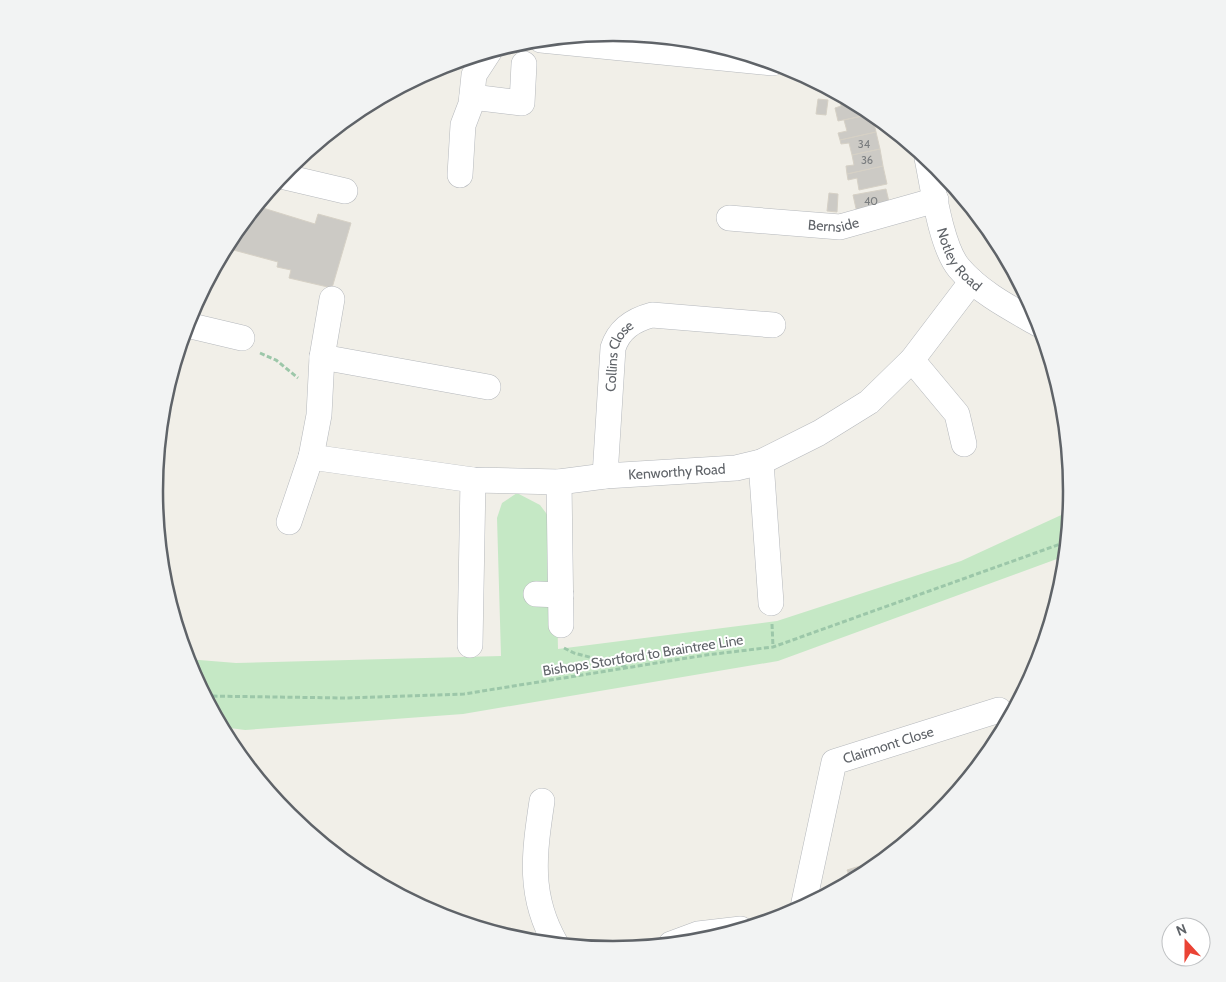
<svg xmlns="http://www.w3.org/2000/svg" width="1226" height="982" font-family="Cabin,sans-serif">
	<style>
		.green { fill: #c5e8c5 }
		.building { fill: #cccac5; stroke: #d6d1c6 }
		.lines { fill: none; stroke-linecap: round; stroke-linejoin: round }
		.minor-casing { stroke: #b5b8bc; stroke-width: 26 }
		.path { stroke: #9cc7a9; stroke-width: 3; stroke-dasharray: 5 2.5; stroke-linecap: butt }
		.minor { stroke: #fff; stroke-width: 25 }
		.labels { text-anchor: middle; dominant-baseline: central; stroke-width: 4; stroke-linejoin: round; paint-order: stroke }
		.number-label { font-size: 11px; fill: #7a7d7f }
		.street-label { font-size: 14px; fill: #5f6368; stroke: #fff }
		.rim { fill: none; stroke: #5f6368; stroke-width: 2.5 }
	</style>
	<rect width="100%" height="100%" fill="#f1efe8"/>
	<path class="green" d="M 517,493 L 540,505 L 555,525 L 558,649 L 777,621 L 961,561 L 1070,511 L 1065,556 L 778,661 L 463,714 L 245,730 L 222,727 L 187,659 L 236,663 L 501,656 L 497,518 L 502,503 Z"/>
	<path class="building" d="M 818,99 L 828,100 L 826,115 L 816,114 Z
		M 849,100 L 868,110 L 872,114 L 838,121 L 835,108 L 841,106 L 840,101 Z
		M 872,114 L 876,132 L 840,140 L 838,133 L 847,131 L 844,120 Z
		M 876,132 L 880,149 L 852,155 L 849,143 L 841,144 L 840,140 Z
		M 880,149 L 883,166 L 847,174 L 846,166 L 854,165 L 852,155 Z
		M 883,166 L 887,184 L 859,190 L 857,178 L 848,180 L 847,174 Z
		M 886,189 L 890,206 L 857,213 L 853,195 Z
		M 829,193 L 838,194 L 837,212 L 827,211 Z
		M 260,202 L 265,204 L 263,208 L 315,224 L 318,214 L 351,223 L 332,288 L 289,278 L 291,270 L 277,267 L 278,262 L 226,248 L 232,236 Z
		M 873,862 L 874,867 L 851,881 L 847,870 Z"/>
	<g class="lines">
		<g class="minor-casing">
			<g id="minor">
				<path d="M 541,40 L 773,63"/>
				<path d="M 472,97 L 522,103 L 524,64"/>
				<path id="s1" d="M 927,158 C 933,187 941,247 959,268 C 980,293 1012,309 1040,325"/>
				<path d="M 460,175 L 463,125 L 471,104 L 474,75 L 489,52"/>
				<path d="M 281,176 L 345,191"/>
				<path id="s2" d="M 729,218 L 840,227 L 936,200"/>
				<path d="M 187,325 L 242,338"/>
				<path d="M 322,357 L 488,387"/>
				<path d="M 912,360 L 957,414 L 964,444"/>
				<path id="s3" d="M 311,457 L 473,480 L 559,482 L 605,476 L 736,468 L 761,462 L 819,433 L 869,402 L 912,360 L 972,281"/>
				<path d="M 761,462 L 771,603"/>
				<path id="s4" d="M 605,476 L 613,348 C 619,329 633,320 652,315 L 773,325"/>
				<path d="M 559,482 L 561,625"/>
				<path d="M 289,522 L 311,457 L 319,415 L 322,357 L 332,299"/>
				<path d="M 536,594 L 561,595"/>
				<path d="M 470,645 L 473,480"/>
				<path d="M 542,801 C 534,854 528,896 556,944"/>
				<path id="s5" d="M 803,907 L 834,762 L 999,710"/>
				<path d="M 671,944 L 698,934 L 741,929"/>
			</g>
		</g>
		<path class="path" d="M 260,353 L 276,360 L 298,378
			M 772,624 L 773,647
			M 564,648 L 574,653 L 627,667
			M 205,696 L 345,698 L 464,694 L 706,655 L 773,647 L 1066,542"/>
		<use href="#minor" class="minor"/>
	</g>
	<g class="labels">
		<g class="number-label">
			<text x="864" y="144">34</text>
			<text x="867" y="160">36</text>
			<text x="871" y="201">40</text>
		</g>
		<g class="street-label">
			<text stroke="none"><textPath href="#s2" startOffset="105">Bernside</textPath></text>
			<text stroke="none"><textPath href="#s1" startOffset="108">Notley Road</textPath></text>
			<text stroke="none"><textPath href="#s4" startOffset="122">Collins Close</textPath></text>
			<text stroke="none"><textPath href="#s3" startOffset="368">Kenworthy Road</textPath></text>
			<text transform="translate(643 655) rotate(-9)">Bishops Stortford to Braintree Line</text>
			<text stroke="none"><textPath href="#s5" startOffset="205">Clairmont Close</textPath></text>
		</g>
	</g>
	<path d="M0 0H1226V982H0ZM163 491a450 450 0 1 1 900 0a450 450 0 1 1-900 0Z" fill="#f2f3f3" fill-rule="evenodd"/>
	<path class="rim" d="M163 491a450 450 0 1 1 900 0a450 450 0 1 1-900 0Z"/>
	<g transform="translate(1186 942) rotate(339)"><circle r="24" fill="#ffffff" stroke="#bfc1c3"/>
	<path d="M0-4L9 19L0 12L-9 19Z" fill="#ea4335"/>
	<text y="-8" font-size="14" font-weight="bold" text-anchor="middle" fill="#5f6368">N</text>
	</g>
</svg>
